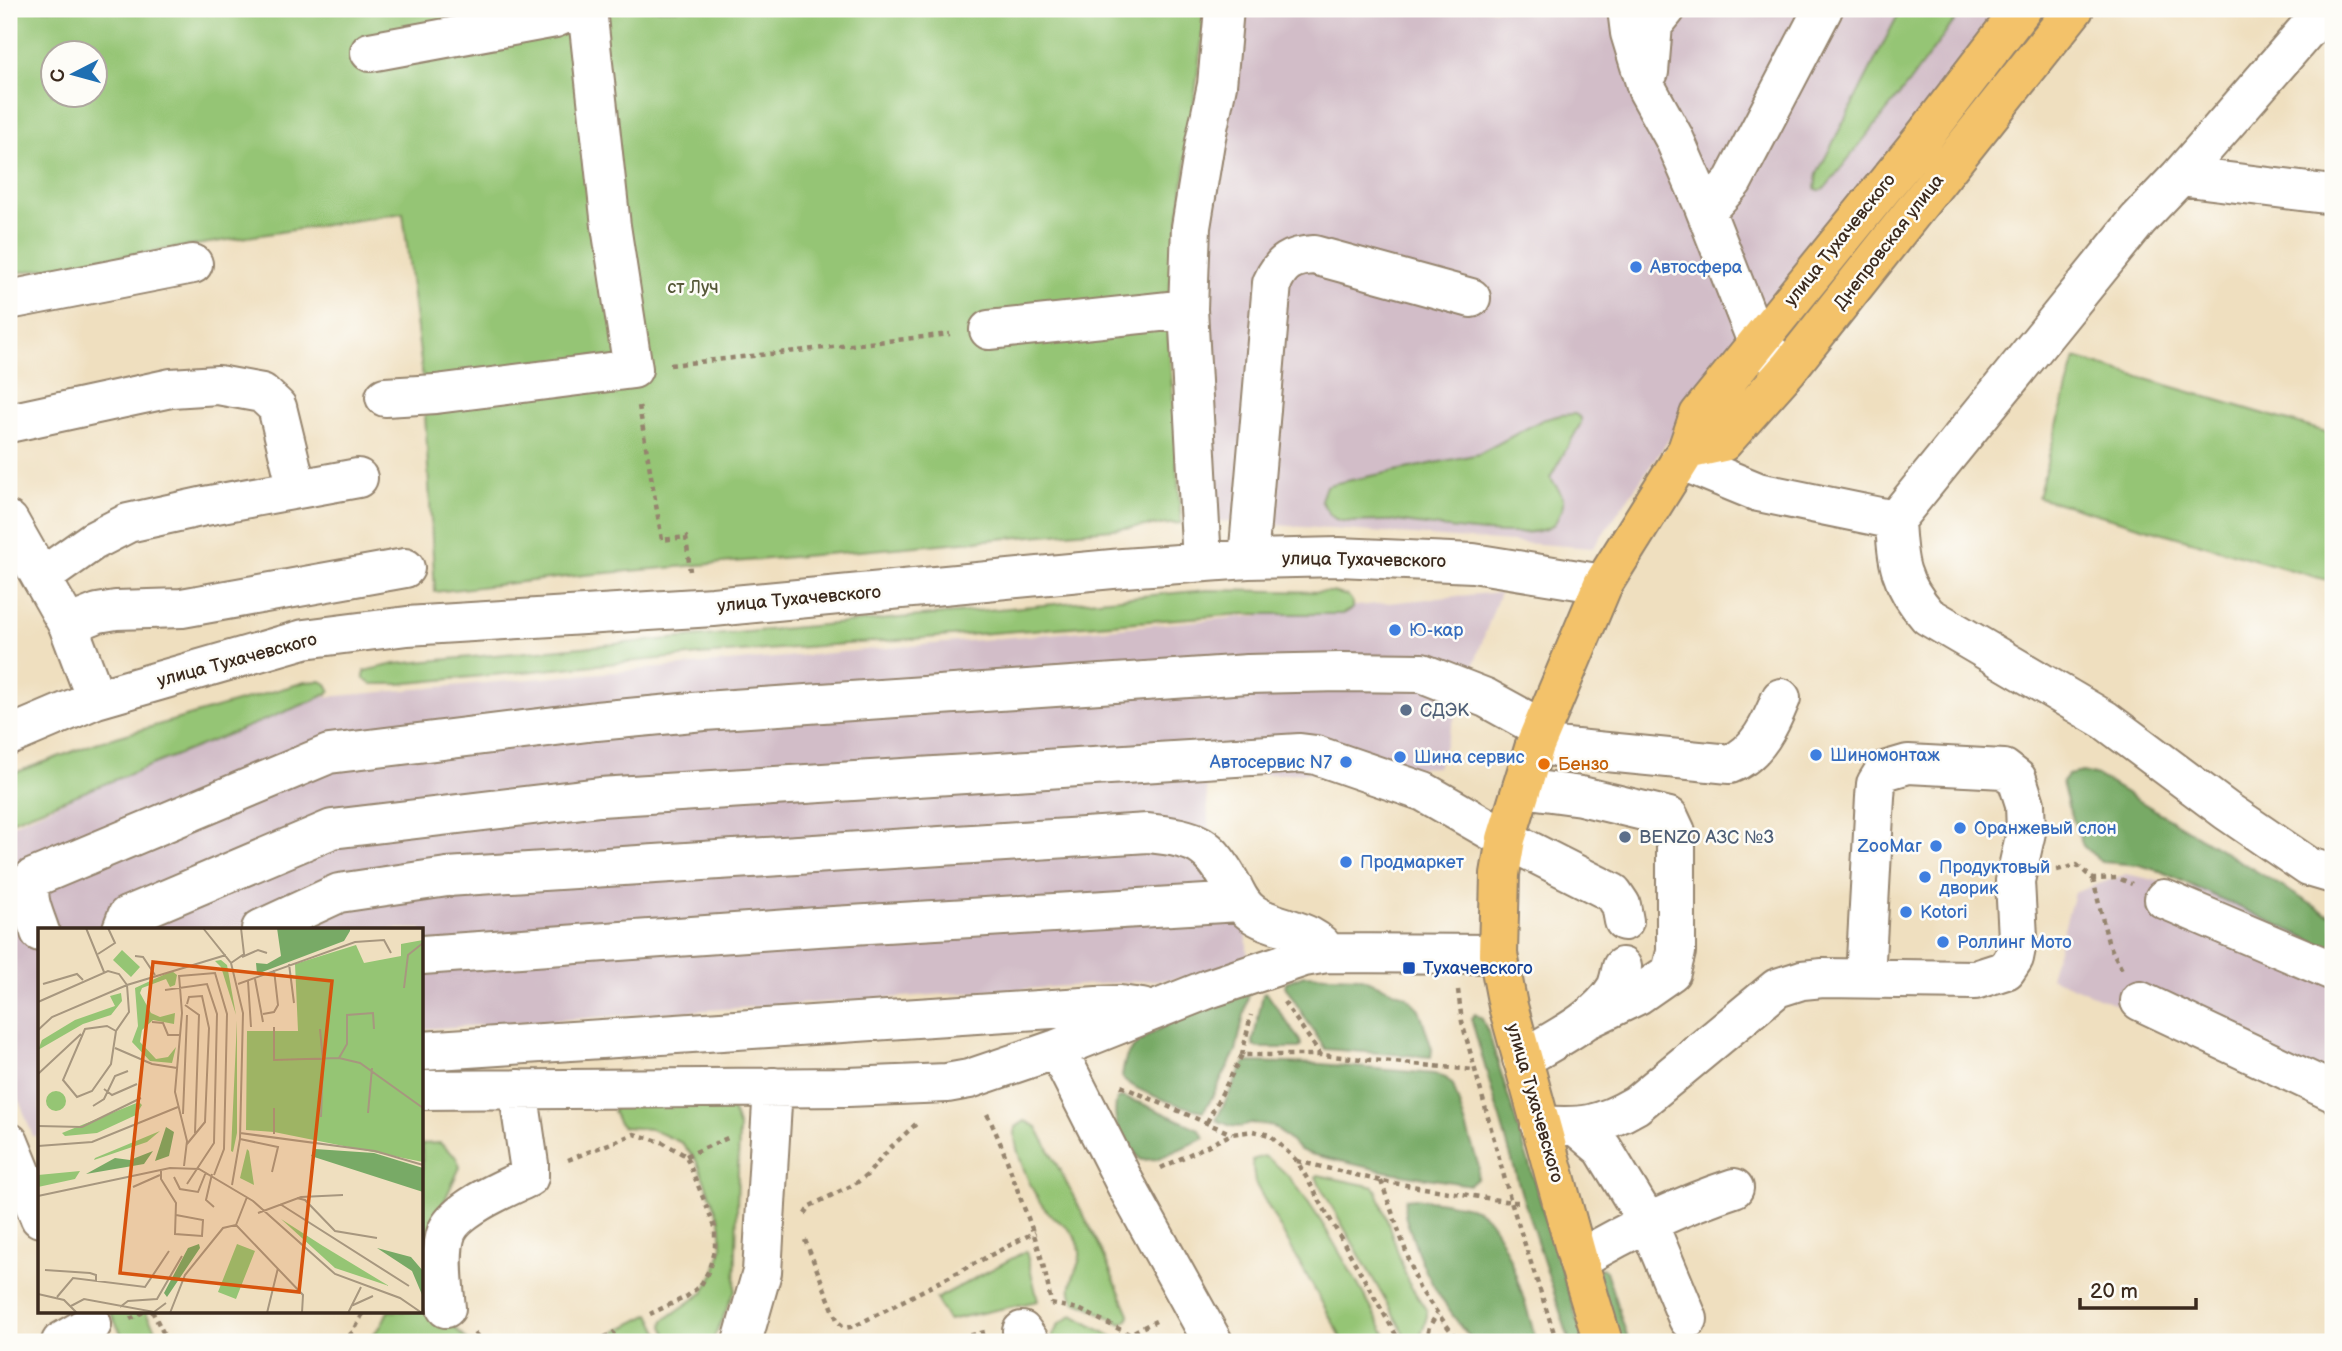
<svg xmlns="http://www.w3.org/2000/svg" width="2342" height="1351" font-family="'Balsamiq Sans',sans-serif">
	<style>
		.industrial { fill: #d2bdc8 }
		.green { fill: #95c574; stroke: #687849; stroke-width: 2; fill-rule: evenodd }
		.forest { fill: #78aa66; stroke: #5a6a42; stroke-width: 2 }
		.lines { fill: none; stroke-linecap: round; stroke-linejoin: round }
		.minor-casing { stroke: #95846e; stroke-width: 42 }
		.major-casing { stroke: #95846e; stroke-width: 42 }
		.path { stroke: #95846e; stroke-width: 4.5; stroke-dasharray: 5 5; stroke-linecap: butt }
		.minor { stroke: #fff; stroke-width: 38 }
		.major { stroke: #f3c26a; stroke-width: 38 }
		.shop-dot { fill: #3f7fe0; stroke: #fdfcf7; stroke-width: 2.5 }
		.service-dot { fill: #5c6f8a; stroke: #fdfcf7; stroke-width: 2.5 }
		.food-dot { fill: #e8710a; stroke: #fdfcf7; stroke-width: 2.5 }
		.transit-dot { fill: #1a4fb4; stroke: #fdfcf7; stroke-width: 2.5 }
		.labels { text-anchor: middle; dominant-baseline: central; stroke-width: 5; stroke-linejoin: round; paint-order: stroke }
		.street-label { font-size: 18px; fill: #3b2a1e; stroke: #fdfcf7 }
		.shop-label { font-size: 18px; fill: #366cbe; stroke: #fdfcf7; text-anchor: start }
		.park-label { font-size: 18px; fill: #565838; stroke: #fdfcf7 }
		.service-label { font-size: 18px; fill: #4e5e75; stroke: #fdfcf7; text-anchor: start }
		.food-label { font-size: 18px; fill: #c56008; stroke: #fdfcf7; text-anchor: start }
		.transit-label { font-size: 18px; fill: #164399; stroke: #fdfcf7; text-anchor: start }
		.inset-road { fill: none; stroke: #a7977f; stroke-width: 2 }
		.view { fill: #d7540e; fill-opacity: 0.15; stroke: #d7540e; stroke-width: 3.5 }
		.inset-edge { fill: none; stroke: #3b2a1e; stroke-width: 3.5 }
	</style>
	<rect width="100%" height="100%" fill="#fdfcf7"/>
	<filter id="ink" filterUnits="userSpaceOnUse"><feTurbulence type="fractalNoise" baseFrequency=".0143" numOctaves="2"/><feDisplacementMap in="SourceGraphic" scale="14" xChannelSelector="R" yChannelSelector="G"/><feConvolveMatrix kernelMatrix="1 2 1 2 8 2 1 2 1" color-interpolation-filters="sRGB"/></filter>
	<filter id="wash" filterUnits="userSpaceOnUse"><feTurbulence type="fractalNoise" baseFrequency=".00686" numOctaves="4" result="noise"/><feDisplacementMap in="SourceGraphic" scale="28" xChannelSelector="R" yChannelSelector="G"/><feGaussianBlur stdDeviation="1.57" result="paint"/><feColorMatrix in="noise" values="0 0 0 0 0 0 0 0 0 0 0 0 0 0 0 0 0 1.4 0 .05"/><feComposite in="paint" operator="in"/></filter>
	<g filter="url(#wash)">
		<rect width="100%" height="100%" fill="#efdfbf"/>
		<path class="industrial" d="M 1240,9 L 2005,9 L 1677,428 L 1593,548 L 1205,520 L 1197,303 Z
			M 1500,592 L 1437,767 L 1206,777 L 1209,839 L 1246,915 L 1248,974 L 422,1029 L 422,929 L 40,929 L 40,1135 L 33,1137 L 9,1073 L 9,826 L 291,700 L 1244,617 Z
			M 2126,874 L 2333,917 L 2333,1095 L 2050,977 L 2074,893 Z"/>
		<path class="green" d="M 9,9 L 1206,9 L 1167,311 L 1181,523 L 584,575 L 435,592 L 423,379 L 403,213 L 9,274 ZM 52,52 L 94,52 L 94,94 L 52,94 Z
			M 1901,9 L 1963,9 L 1908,84 L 1825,188 L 1819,191 L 1815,189 L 1817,174 Z
			M 2075,358 L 2333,434 L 2333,582 L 2038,497 Z
			M 1575,414 L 1581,418 L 1581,423 L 1550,478 C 1559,490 1569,499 1559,515 C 1557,520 1554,525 1550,527 C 1522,542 1430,525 1396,521 C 1382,520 1349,524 1338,520 C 1329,517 1325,507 1321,500 L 1326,486 L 1332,484 L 1479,454 L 1542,420 L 1561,415 Z
			M 1207,590 L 1332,592 L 1348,596 L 1352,601 L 1352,609 L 1342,614 L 1243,614 L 700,655 L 398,684 L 372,684 L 364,679 L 364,671 L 395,664 Z
			M 320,681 L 327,684 L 330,690 L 327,694 L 312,701 L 9,822 L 9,775 L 96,743 L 305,682 Z
			M 619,1100 L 726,1103 L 734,1113 L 739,1129 L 735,1291 L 712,1342 L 670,1342 L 663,1326 L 664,1320 L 704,1292 L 715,1272 L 722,1247 L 720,1220 L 696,1160 L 682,1143 L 651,1129 L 623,1127 L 618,1122 L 613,1111 Z
			M 1025,1121 L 1037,1127 L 1099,1245 L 1129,1314 L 1129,1319 L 1122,1324 L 1083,1304 L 1075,1302 C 1061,1283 1086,1265 1079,1246 C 1071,1224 1061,1226 1047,1211 C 1034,1198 1010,1144 1016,1127 Z
			M 440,1143 L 456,1157 L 460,1167 L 434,1224 L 433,1305 L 469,1342 L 365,1342 L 381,1326 L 388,1311 L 422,1311 L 422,1144 Z
			M 1264,1156 C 1290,1172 1303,1195 1320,1220 C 1345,1260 1367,1301 1390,1342 L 1344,1342 L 1255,1183 L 1252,1160 Z
			M 1318,1175 L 1374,1187 L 1377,1191 L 1408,1282 L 1427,1311 L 1427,1316 L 1419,1342 L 1409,1342 L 1322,1189 L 1316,1177 Z
			M 1026,1251 L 1038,1301 L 948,1320 L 936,1299 Z
			M 109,1311 L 145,1311 L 162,1342 L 126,1342 Z
			M 650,1314 L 664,1342 L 620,1342 L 615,1332 Z
			M 1073,1315 L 1120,1341 L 1124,1342 L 1050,1342 L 1058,1325 Z"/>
		<path class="forest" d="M 2083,772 L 2098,776 L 2326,913 L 2333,916 L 2333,950 L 2160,871 L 2139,865 L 2102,862 L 2083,846 L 2068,806 L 2062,782 L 2068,775 Z
			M 1304,975 L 1359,977 L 1406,996 L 1419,1009 L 1432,1049 L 1431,1057 L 1325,1049 L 1285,986 L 1286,982 Z
			M 1250,988 L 1236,1051 L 1209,1103 L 1203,1111 C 1185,1108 1132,1091 1122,1077 C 1123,1070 1124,1062 1127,1056 C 1141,1029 1221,1001 1250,988 Z
			M 1266,992 L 1300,1041 L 1301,1045 L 1299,1048 L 1259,1048 L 1254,1046 L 1253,1042 L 1263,994 Z
			M 1475,1014 L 1482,1019 L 1489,1034 L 1584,1342 L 1570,1342 L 1522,1195 L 1471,1018 Z
			M 1248,1062 L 1321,1064 L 1434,1074 L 1446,1078 L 1453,1085 L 1479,1167 L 1477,1179 L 1470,1185 L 1383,1171 L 1310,1154 L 1300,1150 L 1273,1126 L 1250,1123 L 1241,1127 L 1231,1126 L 1216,1120 L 1244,1064 Z
			M 1122,1097 L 1143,1104 L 1199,1129 L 1205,1138 L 1157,1159 L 1141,1160 C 1124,1143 1110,1123 1117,1099 Z
			M 1416,1198 C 1430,1201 1469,1204 1479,1211 C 1506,1227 1527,1312 1537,1342 L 1474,1342 C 1445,1308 1425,1278 1412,1235 C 1407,1222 1402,1212 1406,1199 Z
			M 1602,1268 L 1606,1271 L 1629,1342 L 1619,1342 L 1597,1270 Z"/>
	</g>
	<g filter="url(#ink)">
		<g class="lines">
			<g class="minor-casing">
				<path id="minor" d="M 1627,9 L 1630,33 L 1647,89 L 1674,138 L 1704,207 L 1757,342 L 1781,363
					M 370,52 L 555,18 L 576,9
					M 1649,72 L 1653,25 L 1666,9
					M 2180,176 L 2333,195
					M 1704,207 L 1715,201 L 1733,181 L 1823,9
					M 9,300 L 193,264
					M 989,330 L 1188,309
					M 385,397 L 436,394 L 633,369 L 611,226 L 587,9
					M 9,423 L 171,388 L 218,385 L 262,393 L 277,407 L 297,489
					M 1680,460 L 1758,492 L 1895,520 C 1897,562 1899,583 1928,616 L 2105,720 L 2227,811 L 2309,867 L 2333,874
					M 1895,520 L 2138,220 L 2180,176 L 2325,9
					M 9,521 L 68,625 L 96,699
					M 1248,559 L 1272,283 C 1281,262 1292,256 1314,255 L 1471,298
					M 1202,562 L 1188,309 L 1191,227 L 1205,142 L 1217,85 L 1224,9
					M 42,577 L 93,541 L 128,523 L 205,506 L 358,478
					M 68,625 L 98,613 L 116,610 L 182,608 L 405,568
					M 9,736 L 96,699 L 304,639 L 407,626 L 713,607 L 1123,568 L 1248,559 L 1339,557 L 1473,563 L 1603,584
					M 1535,745 L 1730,764 C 1757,754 1771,723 1781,698
					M 1522,788 L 1581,796 L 1669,817 L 1676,832 L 1676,952 L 1671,972 L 1638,995 L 1584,1021
					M 2164,899 L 2333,971
					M 122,929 L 127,916 L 332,829 L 600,797 L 1300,753 L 1316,755 L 1424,792 L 1506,839 L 1613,893 L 1621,905 L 1624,921
					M 261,929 L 339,893 L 447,877 L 1148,833 C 1198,839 1208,842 1233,887 C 1238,897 1242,906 1252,913 C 1272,928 1316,929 1327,953
					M 40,932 C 34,913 24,897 33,878 L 329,754 L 596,721 L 704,711 L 1248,674 L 1340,672 L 1422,673 L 1486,698 L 1542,729
					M 422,955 L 817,927 L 1240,902
					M 2140,1001 L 2333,1092
					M 1057,1049 L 1126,1185 L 1213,1342
					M 422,1051 L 1097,1006 L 1120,1005 L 1142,1008
					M 1522,1059 C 1553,1040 1596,1021 1616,988 C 1619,982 1620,974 1622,967
					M 422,1090 L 848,1087 L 947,1083 L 969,1079 L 1057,1049 L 1208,989 L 1304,957 L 1327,953 L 1498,954
					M 1540,1125 C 1582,1128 1600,1126 1636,1105 L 1777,988 L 1802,980 L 1823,978 L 1975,980 L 2006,970 L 2014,958 L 2018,938 L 2015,881 L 2026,832 L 2025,804 L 2017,779 L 2004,769 L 1908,764 L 1884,771 L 1876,784 L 1875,797 L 1865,978
					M 1577,1127 L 1603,1149 L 1648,1223 L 1688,1319
					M 9,1142 L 40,1218
					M 1578,1260 C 1627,1231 1679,1206 1734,1188
					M 446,1308 C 444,1287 439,1251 447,1231 C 458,1207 506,1188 529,1177 L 529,1164 L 518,1089
					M 1022,1331 L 1030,1342
					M 61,1342 L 92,1324
					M 742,1342 L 762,1272 L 773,1087"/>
			</g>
			<g class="major-casing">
				<path id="major" d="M 1687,450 L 1723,442 L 1788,369 L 2074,9
					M 1603,1342 L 1578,1260 L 1508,1006 L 1498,954 L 1500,874 L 1506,839 L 1535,745 L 1603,584 L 1687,450 L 1699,415 L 1920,142 L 2022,9"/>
			</g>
			<path class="path" d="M 670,365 L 950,334
				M 639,406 L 662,540 L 686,537 L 690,571
				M 2057,870 L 2077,865 L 2093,879 L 2118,878 L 2132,884
				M 2093,879 L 2108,942 L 2122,970
				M 1458,990 L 1462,1022 L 1511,1202 L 1557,1342
				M 1284,1002 L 1321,1055
				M 1242,1055 L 1251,1015
				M 1121,1086 L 1232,1134
				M 987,1114 C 1003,1145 1011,1173 1023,1205 C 1036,1238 1046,1269 1051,1304
				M 1207,1122 L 1242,1055 L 1321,1055 L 1474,1070
				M 686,1156 L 730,1137
				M 568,1160 L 634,1134 L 662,1142 L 686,1156 L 715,1227 L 715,1247 L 709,1270 L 701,1285 L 686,1297 L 650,1314
				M 1297,1161 L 1381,1181 L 1511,1202 L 1523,1202
				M 1161,1168 L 1232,1134 L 1253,1131 L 1270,1135 L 1297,1161 L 1400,1342
				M 1381,1181 L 1419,1288 L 1459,1342
				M 805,1214 L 810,1206 L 855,1184 L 867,1175 L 891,1147 L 916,1124
				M 805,1240 L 838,1322 L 845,1328 L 855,1326 L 1035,1232
				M 1051,1304 L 1079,1309 L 1129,1334 L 1156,1321
				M 152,1311 L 168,1342
				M 130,1319 L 145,1311
				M 474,1333 L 484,1342
				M 342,1342 L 354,1331 L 364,1311
				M 595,1342 L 615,1332
				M 941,1342 L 985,1332
				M 1425,1342 L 1429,1327 L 1437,1314"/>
			<use href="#minor" class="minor"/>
			<use href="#major" class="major"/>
		</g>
	</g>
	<g class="shop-dot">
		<circle cx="1636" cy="267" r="7"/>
		<circle cx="1395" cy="630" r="7"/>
		<circle cx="1816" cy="755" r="7"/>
		<circle cx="1400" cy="757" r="7"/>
		<circle cx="1346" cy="762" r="7"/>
		<circle cx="1960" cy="828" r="7"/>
		<circle cx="1936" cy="846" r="7"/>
		<circle cx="1346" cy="862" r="7"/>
		<circle cx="1925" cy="877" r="7"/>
		<circle cx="1906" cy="912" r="7"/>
		<circle cx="1943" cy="942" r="7"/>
	</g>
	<g class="service-dot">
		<circle cx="1406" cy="710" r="7"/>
		<circle cx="1625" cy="837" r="7"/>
	</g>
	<circle class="food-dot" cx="1544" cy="764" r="7"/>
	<rect class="transit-dot" x="1402" y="961" width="14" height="14" rx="3.5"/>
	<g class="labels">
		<g class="street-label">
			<text transform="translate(1840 240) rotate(-51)">улица Тухачевского</text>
			<text transform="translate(1889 242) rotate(-52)">Днепровская улица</text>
			<text transform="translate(1364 560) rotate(1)">улица Тухачевского</text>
			<text transform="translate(799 599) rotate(-5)">улица Тухачевского</text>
			<text transform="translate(237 660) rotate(-15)">улица Тухачевского</text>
			<text transform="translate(1535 1103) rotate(74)">улица Тухачевского</text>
		</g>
		<g class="shop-label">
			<text x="1650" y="267">Автосфера</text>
			<text x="1409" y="630">Ю-кар</text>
			<text x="1830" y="755">Шиномонтаж</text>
			<text x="1414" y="757">Шина сервис</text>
			<text x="1332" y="762" text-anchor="end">Автосервис N7</text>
			<text x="1974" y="828">Оранжевый слон</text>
			<text x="1922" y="846" text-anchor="end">ZooМаг</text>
			<text x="1360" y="862">Продмаркет</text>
			<text x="1939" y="867">Продуктовый<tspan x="1939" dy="21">дворик</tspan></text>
			<text x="1920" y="912">Kotori</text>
			<text x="1957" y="942">Роллинг Мото</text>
		</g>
		<g class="park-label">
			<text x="693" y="287">ст Луч</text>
		</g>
		<g class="service-label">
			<text x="1420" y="710">СДЭК</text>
			<text x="1639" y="837">BENZO АЗС №3</text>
		</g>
		<g class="food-label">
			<text x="1558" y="764">Бензо</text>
		</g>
		<g class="transit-label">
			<text x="1423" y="968">Тухачевского</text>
		</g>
	</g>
	<g transform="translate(38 928)">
		<rect width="385" height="385" fill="#efdfbf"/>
		<path d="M 385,12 L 385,234 L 236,204 L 208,202 L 209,103 L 260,103 L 257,36 L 318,17 L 326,35 L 363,28 L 363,16 ZM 84,22 L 102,39 L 93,49 L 75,32 ZM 183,32 L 189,37 L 198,87 L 183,39 L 177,33 ZM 134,43 L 139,47 L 137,57 L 132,59 L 128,51 L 104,60 L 102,65 L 113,85 L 122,89 L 137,85 L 136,96 L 115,92 L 104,102 L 102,114 L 118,131 L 130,129 L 138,119 L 134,135 L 112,133 L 94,114 L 100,98 L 97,60 ZM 83,65 L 84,73 L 73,87 L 45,96 L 0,122 L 4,112 L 37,92 L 77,78 L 72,68 ZM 199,92 L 199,205 L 195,224 L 193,223 ZM8 173a10 10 0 1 1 20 0a10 10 0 1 1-20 0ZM 101,174 L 104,177 L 98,187 L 59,205 L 27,208 L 24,205 ZM 122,203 L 109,214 L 56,232 L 57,230 ZM 209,221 L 211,223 L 216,257 L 202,250 ZM 42,243 L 37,251 L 0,259 L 0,247 ZM 243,291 L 285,318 L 351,358 L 297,340 ZM 199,316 L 217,323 L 198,371 L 180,364 Z" fill="#95c574"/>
		<path d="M 239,0 L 312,0 L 312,3 L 306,13 L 219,46 L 218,35 L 229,36 L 243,28 ZM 128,199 L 136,204 L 131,228 L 117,233 ZM 277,221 L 336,225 L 385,240 L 385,264 L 273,228 ZM 115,223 L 106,236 L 48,246 L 77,230 L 92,232 ZM 161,316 L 162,320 L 129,369 L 126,365 L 150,320 ZM 339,320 L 373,329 L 385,343 L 385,369 L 374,343 Z" fill="#78aa66"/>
		<path class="inset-road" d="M 48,0 L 66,44M 165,0 L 193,35 L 205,85 L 202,211 L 194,257M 60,26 L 77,15 L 70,0M 97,28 L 105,29 L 117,47M 204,29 L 220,22 L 229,25M 193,35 L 206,26 L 203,0M 251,36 L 256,75M 141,47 L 144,85 L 137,164 L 149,213 L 146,238M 141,48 L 177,45 L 189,86 L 186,221 L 176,247M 217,51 L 225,94M 210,53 L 213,99M 5,56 L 39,46 L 45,52M 200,56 L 317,14 L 346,12 L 353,25M 366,60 L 370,27 L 385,15M 127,62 L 169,56 L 179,86 L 176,215 L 149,256M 0,74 L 70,43 L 81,46 L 89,57 L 91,84 L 78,103 L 73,136 L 54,163 L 39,169 L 25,152 L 47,101 L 69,98 L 78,103M 149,76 L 151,69 L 164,68 L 171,100 L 167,194 L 149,216M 147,77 L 161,87 L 157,205M 225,86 L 236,84 L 240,77 L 236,42M 114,94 L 125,95 L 130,107 L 142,107M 236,99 L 236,132 L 301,130 L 322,135 L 385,180M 282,101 L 285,133 L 283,189M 0,102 L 14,89 L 89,57 L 188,27M 77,120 L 114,136 L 139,140M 301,130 L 309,116 L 309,87 L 335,85 L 336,101M 0,146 L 43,106M 66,161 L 74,167 L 99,156M 55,178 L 66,171 L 77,148 L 90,143M 236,180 L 236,206M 330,185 L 334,140M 145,186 L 149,87M 0,198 L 44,199 L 103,170M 202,205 L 337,223 L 385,237M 202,211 L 240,219 L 234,244M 0,218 L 54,214 L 140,179M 123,242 L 123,251 L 138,275 L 137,306 L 164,308 L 165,292 L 138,287M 174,246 L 168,272 L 176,279M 136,249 L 142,261 L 160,264 L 168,244M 95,259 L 122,247M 0,268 L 132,240 L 161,241 L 215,273 L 297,346 L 362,370 L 384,385M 259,270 L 267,272 L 297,303 L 339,310M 242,276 L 371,358M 220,285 L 263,269 L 305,267M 198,297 L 265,367 L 264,385M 7,342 L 52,345 L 58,347 L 58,353M 0,366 L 26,372 L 39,385M 19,369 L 35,350 L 107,359 L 131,323M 33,378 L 46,371 L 116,384 L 128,375M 313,378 L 335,368M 82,379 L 90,373 L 119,371 L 144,328M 132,385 L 147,347 L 185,300 L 198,297 L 209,269M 229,385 L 240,340M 310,385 L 323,359"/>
		<path class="view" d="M 115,34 L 294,53 L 261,364 L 82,345 Z"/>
		<rect width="385" height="385" class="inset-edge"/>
	</g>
	<rect width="2342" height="1351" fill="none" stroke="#fdfcf7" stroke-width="35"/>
	<g transform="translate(74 74) rotate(264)"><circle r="33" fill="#fdfcf7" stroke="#afa8a0" stroke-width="2"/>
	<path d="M0-5L12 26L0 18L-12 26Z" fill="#1f6fb2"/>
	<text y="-10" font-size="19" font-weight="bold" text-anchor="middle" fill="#3b2a1e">С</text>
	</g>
	<path d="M2080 1298v10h116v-10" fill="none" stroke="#3b2a1e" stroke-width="3.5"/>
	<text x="2090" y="1298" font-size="21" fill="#3b2a1e" stroke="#fdfcf7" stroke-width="5" paint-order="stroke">20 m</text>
</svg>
